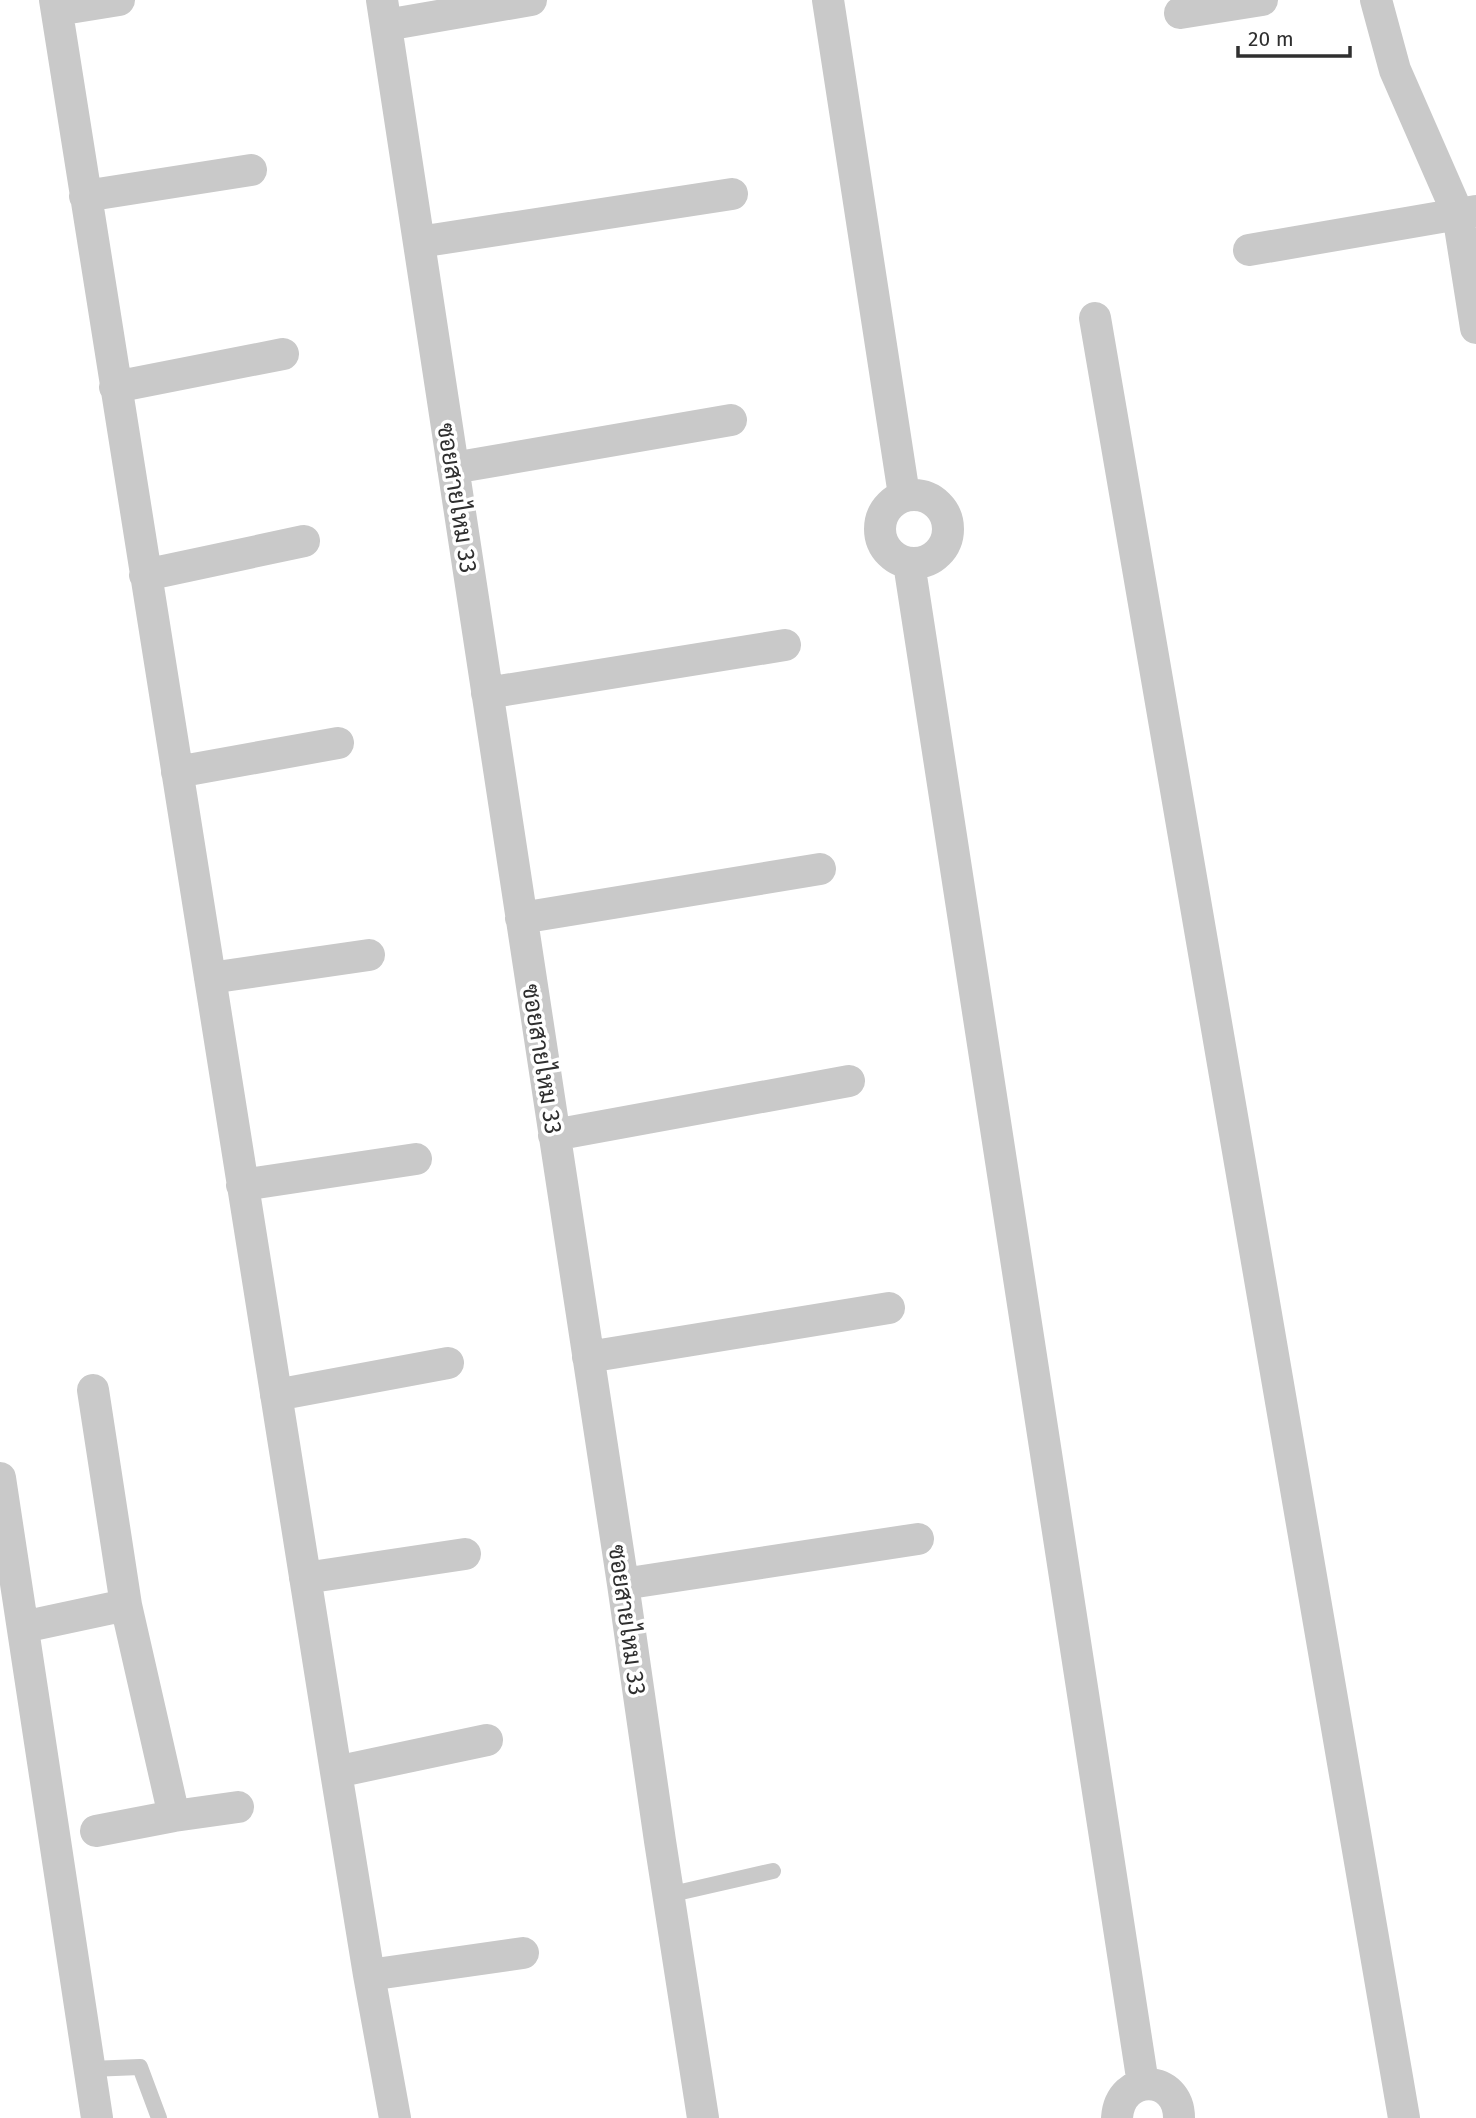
<svg xmlns="http://www.w3.org/2000/svg" width="1476" height="2118" font-family="'Fira Sans',Sarabun,sans-serif">
	<style>
		.lines { fill: none; stroke-linecap: round; stroke-linejoin: round }
		.lane { stroke: #c9c9c9; stroke-width: 16 }
		.street { stroke: #c9c9c9; stroke-width: 32 }
		.labels { text-anchor: middle; dominant-baseline: central; stroke-width: 7; stroke-linejoin: round; paint-order: stroke }
		.street-label { font-size: 24px; fill: #2f2f2f; stroke: #fff }
	</style>
	<rect width="100%" height="100%" fill="#fff"/>
	<g class="lines">
		<path class="lane" d="M 668,1895 L 773,1871
			M 90,2069 L 140,2067 L 159,2118"/>
		<path class="street" d="M 55,0 L 336,1772 L 369,1975 L 395,2118
			M 382,0 L 623,1584 L 660,1841 L 703,2118
			M 828,0 L 904,495
			M 1376,0 L 1395,70 L 1458,214 L 1476,328
			M 57,10 L 119,0
			M 1180,13 L 1262,0
			M 386,25 L 531,0
			M 85,196 L 251,170
			M 419,242 L 732,194
			M 1249,250 L 1476,211
			M 1095,318 L 1404,2118
			M 115,387 L 283,354
			M 453,468 L 731,420
			M880 529a34 34 0 1 1 68 0a34 34 0 1 1-68 0Z
			M 909,563 L 1143,2084
			M 145,575 L 304,541
			M 487,693 L 785,645
			M 177,772 L 338,743
			M 521,918 L 820,869
			M 210,978 L 369,955
			M 554,1135 L 849,1081
			M 242,1185 L 416,1159
			M 588,1357 L 889,1308
			M 93,1390 L 126,1605 L 174,1816
			M 276,1395 L 448,1363
			M 0,1478 L 97,2118
			M 305,1578 L 465,1554
			M 623,1584 L 918,1539
			M 23,1627 L 126,1605
			M 336,1772 L 487,1740
			M 96,1831 L 174,1816 L 238,1807
			M 369,1975 L 523,1953
			M 1117,2118 C 1120,2072 1179,2074 1179,2118"/>
	</g>
	<g class="labels">
		<g class="street-label">
			<text transform="translate(457 498) rotate(81)">ซอยสายไหม 33</text>
			<text transform="translate(542 1059) rotate(81)">ซอยสายไหม 33</text>
			<text transform="translate(627 1620) rotate(82)">ซอยสายไหม 33</text>
		</g>
	</g>
	<path d="M1238 46v10h112v-10" fill="none" stroke="#2f2f2f" stroke-width="3.5"/>
	<text x="1248" y="46" font-size="21" fill="#2f2f2f" stroke="#ffffff" stroke-width="5" paint-order="stroke">20 m</text>
</svg>
